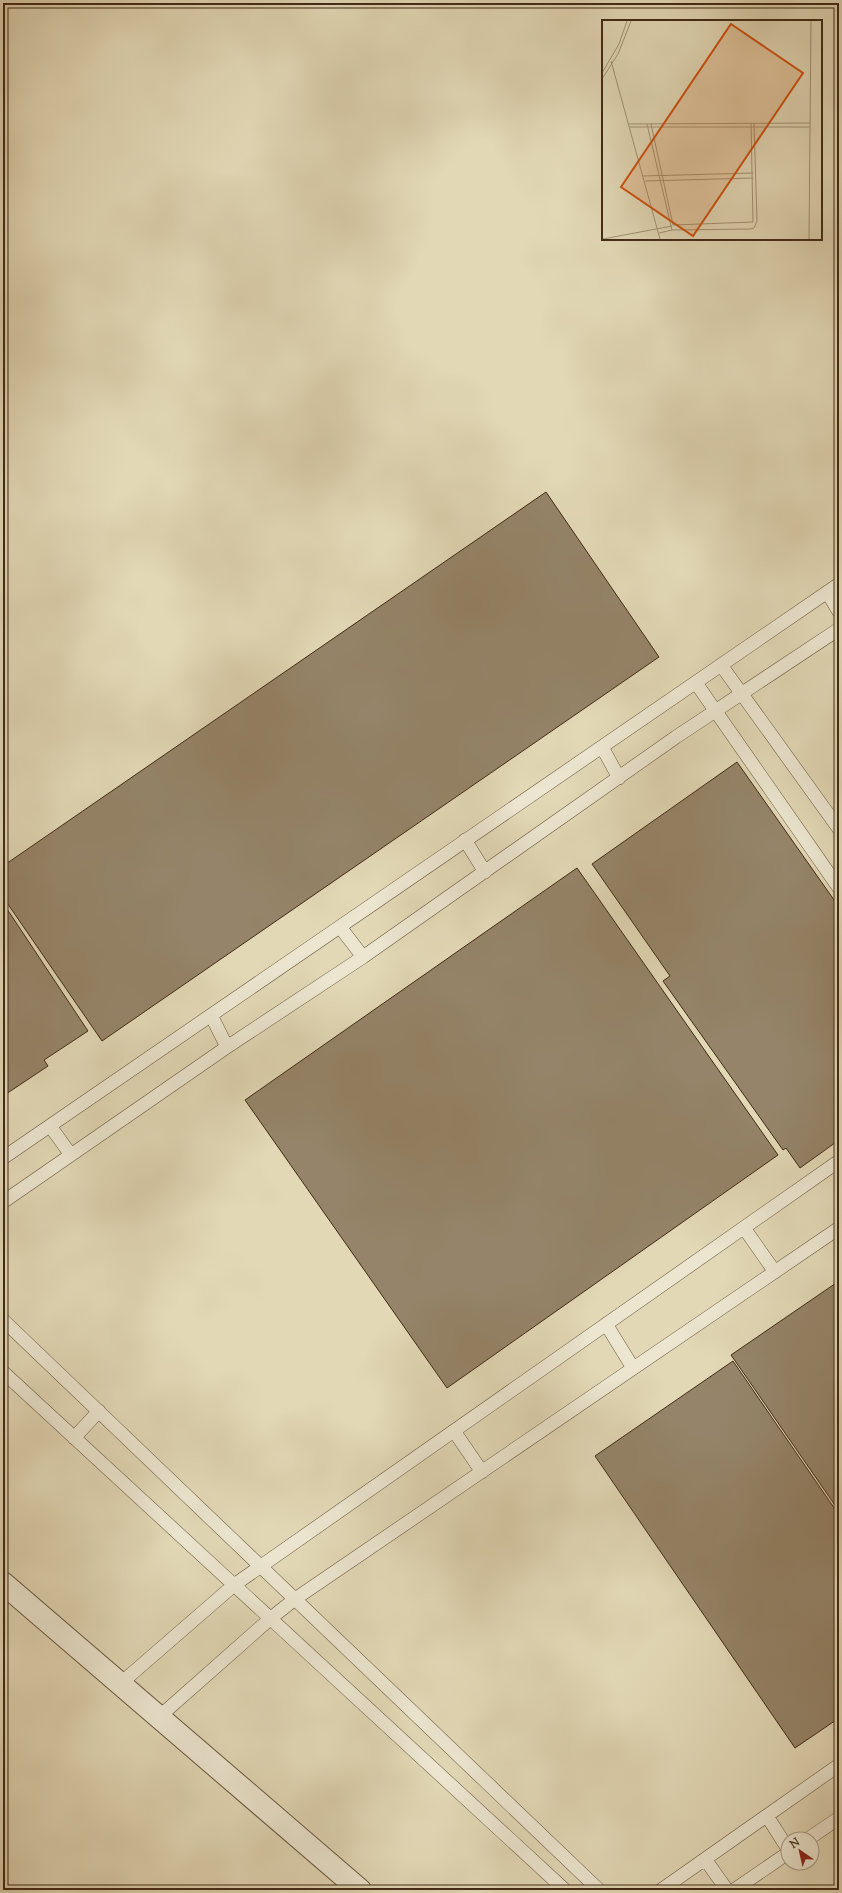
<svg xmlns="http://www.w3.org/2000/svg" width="842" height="1893" font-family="'Sorts Mill Goudy',serif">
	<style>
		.building { fill: #958469; stroke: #412a15 }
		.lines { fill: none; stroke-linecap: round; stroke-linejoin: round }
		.service-casing { stroke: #69563d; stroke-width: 14 }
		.minor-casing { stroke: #69563d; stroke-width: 24 }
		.service { stroke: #ece6d0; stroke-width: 13 }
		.minor { stroke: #ece6d0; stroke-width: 22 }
		.inset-road { fill: none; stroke: #a29276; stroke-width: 1 }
		.view { fill: #cf520d; fill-opacity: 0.15; stroke: #cf520d; stroke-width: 2 }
		.inset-edge { fill: none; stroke: #412a15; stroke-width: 2 }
	</style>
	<rect width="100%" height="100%" fill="#e2d8b6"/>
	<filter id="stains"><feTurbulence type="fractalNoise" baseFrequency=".005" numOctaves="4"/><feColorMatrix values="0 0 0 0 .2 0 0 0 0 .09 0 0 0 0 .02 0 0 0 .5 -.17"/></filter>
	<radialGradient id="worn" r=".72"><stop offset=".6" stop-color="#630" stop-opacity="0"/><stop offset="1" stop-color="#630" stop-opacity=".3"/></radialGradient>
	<path class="building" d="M 546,492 L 659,657 L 102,1041 L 3,897 L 3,866 Z
		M 737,762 L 839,907 L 839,1140 L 800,1168 L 786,1148 L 783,1150 L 663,981 L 670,976 L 592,864 Z
		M 577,868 L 778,1155 L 447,1388 L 245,1100 Z
		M 3,903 L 88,1031 L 44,1060 L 48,1066 L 3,1096 Z
		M 839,1281 L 839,1511 L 731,1355 Z
		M 733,1361 L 839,1515 L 839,1718 L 795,1748 L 595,1456 Z"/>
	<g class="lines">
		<g class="service-casing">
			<path id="service" d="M 827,592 L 839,612
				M 721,665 L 839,829
				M 696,683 L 839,888
				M 602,747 L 619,778
				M 465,840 L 485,872
				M 340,927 L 363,957
				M 211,1015 L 227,1047
				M 50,1126 L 71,1155
				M 3,1158 L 839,584
				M 3,1202 L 227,1047 L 363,957 L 676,737 L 839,629
				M 744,1228 L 775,1272
				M 3,1320 L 599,1890
				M 606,1324 L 633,1368
				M 3,1372 L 565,1890
				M 454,1431 L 482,1472
				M 74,1438 L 99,1411
				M 120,1684 L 234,1585 L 839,1161
				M 159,1717 L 271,1618 L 295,1599 L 839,1228
				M 767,1816 L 788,1849
				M 808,1839 L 839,1818
				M 705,1859 L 727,1890
				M 661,1890 L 839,1765
				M 734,1890 L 788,1853"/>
		</g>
		<g class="minor-casing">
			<path id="minor" d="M 3,1583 L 360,1890"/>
		</g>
		<use href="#service" class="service"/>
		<use href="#minor" class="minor"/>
	</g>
	<g transform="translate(602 20)">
		<rect width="220" height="220" fill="#e2d8b6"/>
		<path class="inset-road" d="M 9,41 L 58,219M 0,53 L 17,24 L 25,1M 0,59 L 16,34 L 29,1M 27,104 L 208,103M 45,104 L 70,210 L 148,209 L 152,208 L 155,201 L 152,103M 49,104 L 71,205 L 151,202 L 149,103M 27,107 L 208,107M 41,156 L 151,153M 43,161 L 151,158M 57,213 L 70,210M 1,219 L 70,206M 207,219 L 209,1"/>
		<path class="view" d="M 129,4 L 201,53 L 91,216 L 19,167 Z"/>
		<rect width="220" height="220" class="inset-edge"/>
	</g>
	<rect width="842" height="1893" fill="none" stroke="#e2d8b6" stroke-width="16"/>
	<rect x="4" y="4" width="834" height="1885" fill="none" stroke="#412a15" stroke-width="2"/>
	<rect x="8" y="8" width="826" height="1877" fill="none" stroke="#412a15"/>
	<g transform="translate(800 1851) rotate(326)"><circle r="19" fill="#ece6d0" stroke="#a89b85"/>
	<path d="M0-3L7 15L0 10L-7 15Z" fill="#8f2418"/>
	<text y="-6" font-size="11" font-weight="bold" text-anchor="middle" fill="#412a15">N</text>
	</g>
	<rect width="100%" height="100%" filter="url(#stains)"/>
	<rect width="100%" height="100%" fill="url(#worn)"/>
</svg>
